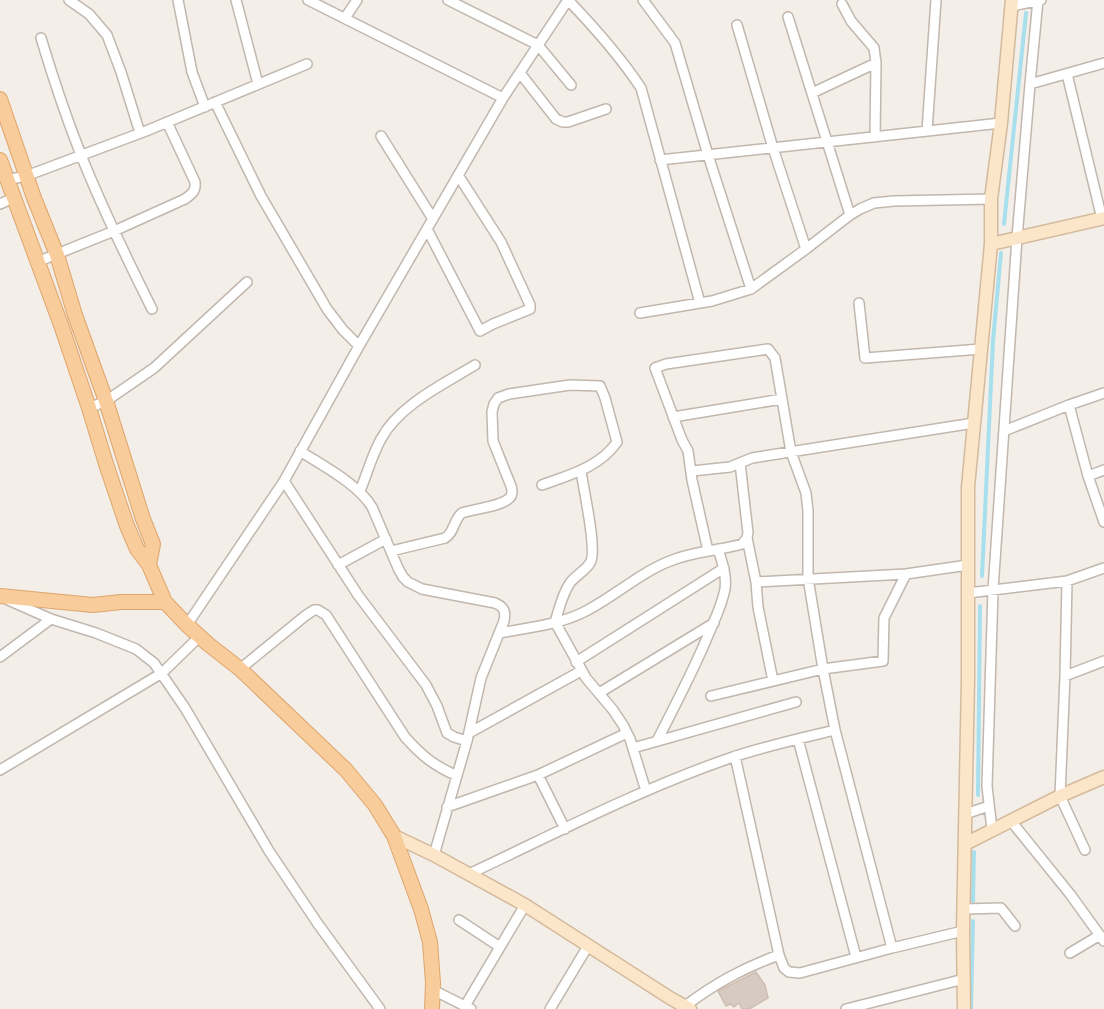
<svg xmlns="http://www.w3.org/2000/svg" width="1104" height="1009" font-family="'Archivo Narrow',sans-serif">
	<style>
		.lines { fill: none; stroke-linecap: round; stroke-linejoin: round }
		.stream { stroke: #a8dfed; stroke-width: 4 }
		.building { fill: #d7cac1; stroke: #cfbeb2; stroke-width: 1.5 }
		.street-casing { stroke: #c1b7ae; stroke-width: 12 }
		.secondary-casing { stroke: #d4ba9d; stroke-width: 15 }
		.primary-casing { stroke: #dea56c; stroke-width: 16 }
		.street { stroke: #fff; stroke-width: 9 }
		.secondary { stroke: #fce6ca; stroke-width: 12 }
		.primary { stroke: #f9cc9b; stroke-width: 14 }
	</style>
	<rect width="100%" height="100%" fill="#f3eee8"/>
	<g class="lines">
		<path class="stream" d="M 1004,224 L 1026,13
			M 982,576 L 993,341 L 1001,253
			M 978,795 L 980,606
			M 973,901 L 974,852
			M 971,1009 L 973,921"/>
	</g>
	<path class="building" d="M 756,972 L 765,985 L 768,998 L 749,1009 L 742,1009 L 739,1003 L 734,1007 L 731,1004 L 726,1006 L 718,991 Z"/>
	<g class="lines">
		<g class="street-casing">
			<path id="street" d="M 69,0 L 89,14 L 107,35 L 121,72 L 140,133
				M 178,0 L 192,72 L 205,107
				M 236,0 L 258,84
				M 308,0 L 503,98
				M 448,0 L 538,45 L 571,85
				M 643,0 L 675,43 L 708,155 L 751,289
				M 1038,0 L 1030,84 L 1104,63
				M 842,4 L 851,21 L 874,48 L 876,63
				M 1012,6 L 1041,0
				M 788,17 L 850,215
				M 345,18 L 357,0
				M 737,25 L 773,148 L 806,249
				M 41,38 C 53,78 66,117 81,155 C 102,208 127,259 152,309
				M 520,73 L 556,119 L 563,122 L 568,122 L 606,109
				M 1067,74 L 1102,219
				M 812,93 L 876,63 L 875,137
				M 215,102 L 261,196 L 327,309 L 343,330 L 359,346
				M 927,131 L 936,0
				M 381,136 L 433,219
				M 660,160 L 1001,123
				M 6,180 L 26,176 L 146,131 L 307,64
				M 0,204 L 13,198
				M 427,229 L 480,331 L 493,324 L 530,309 L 530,305 L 501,242 L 458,175
				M 37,262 L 114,231 L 185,199 C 192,194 196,191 195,182 L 167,122
				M 859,303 L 865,358 L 981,349
				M 640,313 L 712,301 L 751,289 L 806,249 L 850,215 L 860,209 L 874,203 L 894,201 L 991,199
				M 1069,405 L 1088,476 L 1104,522
				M 89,408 L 106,401 L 154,368 L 247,282
				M 673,417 L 782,399
				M 1004,431 L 1069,405 L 1104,393
				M 300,451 C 323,466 358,484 372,507 L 398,568 L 403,577 L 408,582 L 422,589 L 495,603 C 504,607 506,611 504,621 L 481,678 L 467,741 L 434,855
				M 581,471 C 583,487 598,552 590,563 C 585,571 575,576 570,583 C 562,594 559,610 555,622 L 586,678 L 613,710 L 623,725 L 630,739 L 646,791
				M 692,471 L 730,467 L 752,458 L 974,423
				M 1088,476 L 1104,470
				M 284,481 L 358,595 L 426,685 L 437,706 L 447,733 L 454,737 L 467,741
				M 360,491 C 367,474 372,455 381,439 C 399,405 444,384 475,365
				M 747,538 L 756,582 L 758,607 L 773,681
				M 391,551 L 445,538 C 455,532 453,520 462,513 C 473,509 506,506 511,496 C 513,492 512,489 511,486 L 493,441 L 492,412 L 494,404 L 498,398 L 509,394 L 570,385 L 600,386 L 605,398 L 617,442 C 600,467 569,475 542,485
				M 708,551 L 692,480 L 688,451 L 682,440 L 655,368 L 666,364 L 768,349 L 775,358 L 791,452 L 806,493 L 808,511 L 808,578 L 823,669 L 711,696
				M 338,565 L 386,539
				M 1067,581 L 1065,676 L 1060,796 L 1085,850
				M 756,582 L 906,574
				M 968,593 L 1067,581 L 1104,568
				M 8,600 L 51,619 L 96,633 L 136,649 L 154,663 L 185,708 L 269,851 L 318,924 L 380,1009
				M 187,625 L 284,481 L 359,346 L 503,98 L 568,0 C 595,28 619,55 641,88 L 700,303
				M 499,633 C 527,628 558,625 584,612 C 614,597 639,573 670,561 C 694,551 718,551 742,544 L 747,538 L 748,533 L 740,463
				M 0,657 L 51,619
				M 576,662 L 724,568
				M 240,669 L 305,616 L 314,610 L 318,610 L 326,615 L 405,737 C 422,756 433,765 457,776
				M 1065,676 L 1104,661
				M 599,693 L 714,623
				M 835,730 L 892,948
				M 469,733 L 581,671
				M 798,739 L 856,957
				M 657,741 C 675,705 694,670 709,633 C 715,619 722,605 725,589 C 727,575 722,562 718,549
				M 633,748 L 796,702
				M 735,756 L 779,955 L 784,968 L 789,972 L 800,973 L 892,948 L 963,931
				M 0,770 L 162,673 L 199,637
				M 538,775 L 565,829
				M 447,807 L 538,775 L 627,733
				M 965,814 L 989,806
				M 1011,821 L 1070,894 L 1104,941
				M 992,830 L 987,786 L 993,590 L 1017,238 L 1030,84
				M 469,874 C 556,833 642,788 733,757 C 766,746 802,738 835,730 L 823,669 L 883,661 L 884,618 L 906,574 L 968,565
				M 964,909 L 1001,908 L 1015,926
				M 459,920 L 500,947
				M 1070,953 L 1100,935
				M 433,990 L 471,1009
				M 465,1006 L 525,905
				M 685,1006 C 716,983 743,968 779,955
				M 550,1009 L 588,946
				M 846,1009 L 964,979"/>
		</g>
		<g class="secondary-casing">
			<path id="secondary" d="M 991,244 L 1104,218
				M 394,836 L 434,855 L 525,905 L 670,998 L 690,1009
				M 965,844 L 1060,796 L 1104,777
				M 964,1009 L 963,931 L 968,679 L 968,487 L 991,244 L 991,199 L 1001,123 L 1012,0"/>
		</g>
		<g class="primary-casing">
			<path id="primary" d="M 0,99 L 34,198 L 57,255 L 75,315 L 106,401 L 143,519 L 153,544 L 149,565
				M 0,160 L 61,325 L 89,408 L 107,467 L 127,526 L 137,549 L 149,565 L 165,602
				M 0,596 L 93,605 L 121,602 L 165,602 L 187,625 L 208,644 L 240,669 L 346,770 L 375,805 L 394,836 L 421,909 L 430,942 L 433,983 L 432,1009"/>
		</g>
		<use href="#street" class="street"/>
		<use href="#secondary" class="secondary"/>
		<use href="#primary" class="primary"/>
	</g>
</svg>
